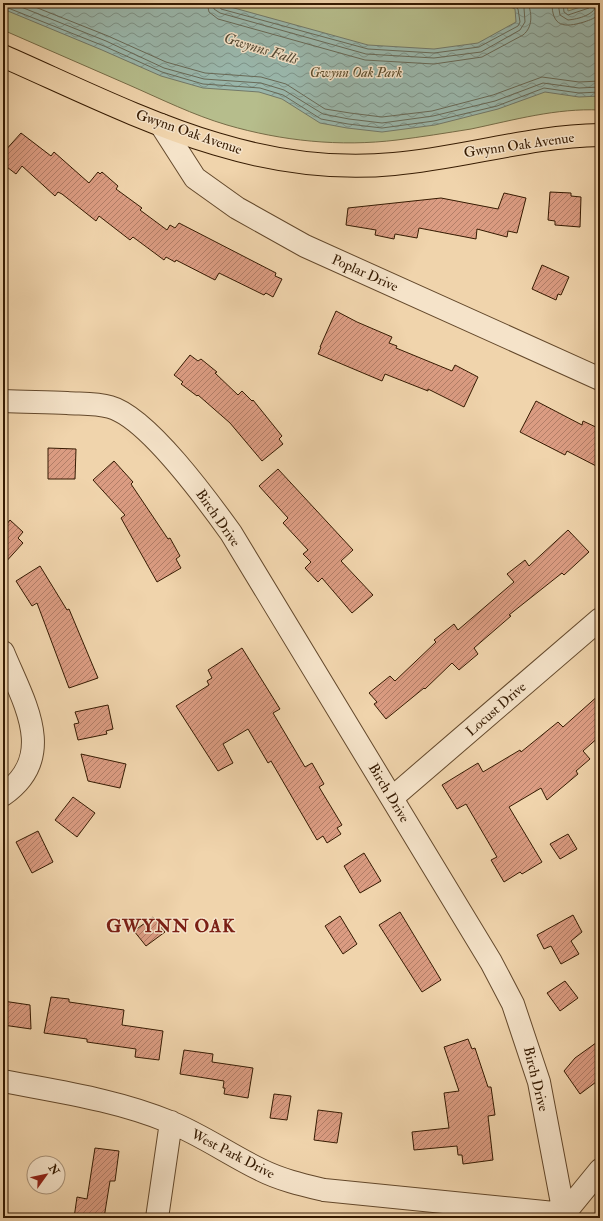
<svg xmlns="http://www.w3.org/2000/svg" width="603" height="1221" font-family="'IM FELL Double Pica',serif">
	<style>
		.park { fill: #b6bd8c; stroke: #766c47 }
		.water { fill: url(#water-waves); stroke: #727969 }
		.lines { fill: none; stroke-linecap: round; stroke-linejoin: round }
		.shore { stroke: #686a58; stroke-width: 1 }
		.building { fill: url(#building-hatch); stroke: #361b02 }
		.minor-casing { stroke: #64492c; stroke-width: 24 }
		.major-casing { stroke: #361b02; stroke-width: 24 }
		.minor { stroke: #f5e3c9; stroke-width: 22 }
		.major { stroke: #f0d4ac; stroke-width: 22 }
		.labels { text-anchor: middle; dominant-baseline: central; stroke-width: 3; stroke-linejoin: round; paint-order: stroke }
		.park-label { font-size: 14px; font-style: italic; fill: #5c4c2b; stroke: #f5e3c9 }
		.street-label { font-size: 14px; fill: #361b02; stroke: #f5e3c9 }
		.water-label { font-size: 15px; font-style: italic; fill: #544a35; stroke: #f5e3c9 }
		.district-label { font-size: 18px; font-weight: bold; letter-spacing: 1px; fill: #7a1f14; stroke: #f5e3c9 }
	</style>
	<defs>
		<pattern id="water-waves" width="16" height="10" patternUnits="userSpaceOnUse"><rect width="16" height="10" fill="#9ab8ad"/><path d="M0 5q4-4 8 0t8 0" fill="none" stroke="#7e958b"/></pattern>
		<pattern id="building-hatch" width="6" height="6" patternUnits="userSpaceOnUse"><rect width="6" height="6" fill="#db9c82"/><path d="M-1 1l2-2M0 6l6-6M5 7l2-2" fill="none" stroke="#b27e68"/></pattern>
	</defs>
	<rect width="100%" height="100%" fill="#f0d4ac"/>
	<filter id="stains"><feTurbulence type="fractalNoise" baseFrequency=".005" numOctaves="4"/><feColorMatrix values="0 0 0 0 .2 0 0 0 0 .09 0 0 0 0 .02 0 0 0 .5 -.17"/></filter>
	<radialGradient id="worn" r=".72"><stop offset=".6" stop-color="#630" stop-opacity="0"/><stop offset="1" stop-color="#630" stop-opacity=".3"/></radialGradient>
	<path class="park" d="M 3,3 L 600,3 L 600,110 C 556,108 514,120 471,129 C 446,133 421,137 397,140 C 340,147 282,141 227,125 C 193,115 161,99 129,85 C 87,67 45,48 3,30 Z"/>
	<path class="water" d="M 3,3 L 216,3 L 368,45 L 434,49 L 478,43 L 516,22 L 515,9 L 502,3 L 567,3 L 568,11 L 593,3 L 600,3 L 600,96 L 579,97 L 545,92 L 498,109 L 435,125 L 382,132 L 347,128 L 320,123 L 282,99 L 259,92 L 203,88 L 161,76 L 102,50 L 3,9 Z"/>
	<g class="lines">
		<path class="shore" d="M 11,3 L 106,41 L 164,68 L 204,79 L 261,83 L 284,90 L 323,114 L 349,119 L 382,123 L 433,116 L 495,101 L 543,83 L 579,88 L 600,87
			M 25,3 L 108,36 L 166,62 L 205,73 L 261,77 L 286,84 L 325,109 L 350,113 L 382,117 L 432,111 L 493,95 L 542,77 L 579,82 L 600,81
			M 207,3 L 209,12 L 218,19 L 365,60 L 434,64 L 482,57 L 523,35 C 533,27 532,14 528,3
			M 213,3 L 214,9 L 220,13 L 366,54 L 434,58 L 481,52 L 520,30 L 525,22 L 524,8 L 521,3
			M 218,3 L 221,9 L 368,49 L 434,53 L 479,47 L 518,26 L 520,22 L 518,9 L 511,3
			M 552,3 C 552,27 564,28 584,22 C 590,20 596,18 600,13
			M 558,3 L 560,15 L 568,20 C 578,19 596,15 597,3
			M 563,3 L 564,12 L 568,15 L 589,8 L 592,3
			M 3,6 L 104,46 L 162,72 L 203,84 L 260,88 L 283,95 L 321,119 L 348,124 L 382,128 L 434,121 L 497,106 L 544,88 L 579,93 L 600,92"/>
	</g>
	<path class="building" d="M 21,133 L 51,156 L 54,152 L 89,183 L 98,172 L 100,174 L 102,172 L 118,186 L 116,189 L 142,208 L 140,210 L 167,230 L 170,225 L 175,228 L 179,223 L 276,273 L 275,276 L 282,279 L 273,297 L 266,293 L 264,295 L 219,273 L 215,280 L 176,260 L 175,262 L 166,257 L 164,260 L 133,237 L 130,240 L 99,216 L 96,221 L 62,194 L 58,192 L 55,196 L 22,166 L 16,174 L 3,164 L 3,153 Z
		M 550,192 L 571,193 L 571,196 L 581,197 L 580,227 L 555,225 L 555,221 L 548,220 Z
		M 504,193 L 526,198 L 517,233 L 508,231 L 507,237 L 477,229 L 476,239 L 419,228 L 417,238 L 395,234 L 394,239 L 375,235 L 376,230 L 346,225 L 348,208 L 441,198 L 498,209 Z
		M 542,265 L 569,277 L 561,295 L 558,294 L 556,300 L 532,289 Z
		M 336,311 L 357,322 L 392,337 L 389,343 L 397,346 L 396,348 L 452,371 L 455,365 L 478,377 L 464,407 L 428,389 L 428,391 L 385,374 L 382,381 L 318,354 L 321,347 L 320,347 Z
		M 190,355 L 198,361 L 201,359 L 217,372 L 215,373 L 238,395 L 242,391 L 252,401 L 253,400 L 282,436 L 279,439 L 283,444 L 262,461 L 230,423 L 198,395 L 197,396 L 181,384 L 183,382 L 174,375 Z
		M 536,401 L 582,425 L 583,421 L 600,429 L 600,468 L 567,451 L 565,455 L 520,432 Z
		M 48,448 L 76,449 L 75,479 L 48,479 Z
		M 114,461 L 133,482 L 131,484 L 168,539 L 170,538 L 180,556 L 176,559 L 181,568 L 157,582 L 121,518 L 125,515 L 93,480 Z
		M 278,469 L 353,550 L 341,561 L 373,595 L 352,613 L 322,578 L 318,582 L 305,568 L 311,562 L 303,554 L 308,550 L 283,523 L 288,518 L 259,486 Z
		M 10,520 L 23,532 L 18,538 L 23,543 L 3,565 L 3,523 L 6,525 Z
		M 568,530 L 589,552 L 564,575 L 562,573 L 509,615 L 511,616 L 474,648 L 478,654 L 459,670 L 452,663 L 425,689 L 424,688 L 386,719 L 374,704 L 377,702 L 369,693 L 390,676 L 395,681 L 436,642 L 434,640 L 454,624 L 458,630 L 514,582 L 507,574 L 525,560 L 529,566 Z
		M 40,566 L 67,610 L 69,609 L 98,678 L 69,688 L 37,603 L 32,606 L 16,581 Z
		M 242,648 L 280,709 L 273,713 L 305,767 L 312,763 L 324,784 L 319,787 L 342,825 L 337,828 L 341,834 L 327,843 L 323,836 L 317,840 L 271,761 L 268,763 L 248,729 L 223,744 L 233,763 L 218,771 L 176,706 L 209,685 L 207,681 L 212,678 L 208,670 Z
		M 600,694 L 600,736 L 583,751 L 590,759 L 576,771 L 578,774 L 547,800 L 541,788 L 509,807 L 542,862 L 522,874 L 520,872 L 504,882 L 491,860 L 497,857 L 466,804 L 457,809 L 442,785 L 478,763 L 483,772 L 520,750 L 521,752 L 558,722 L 563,727 Z
		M 108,705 L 113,729 L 106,731 L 107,734 L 78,740 L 74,724 L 79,723 L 75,712 Z
		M 81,754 L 126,764 L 120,788 L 88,781 Z
		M 73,797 L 95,813 L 77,837 L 55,820 Z
		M 38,831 L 53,862 L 32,873 L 16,842 Z
		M 568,834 L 577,849 L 560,859 L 550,844 Z
		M 364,853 L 381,881 L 360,893 L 344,866 Z
		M 400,912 L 441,980 L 422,992 L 379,925 Z
		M 573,915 L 582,932 L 571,941 L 579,954 L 561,964 L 551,946 L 544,949 L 537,935 Z
		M 340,916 L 357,944 L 343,954 L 325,926 Z
		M 153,917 L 165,932 L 146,946 L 134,931 Z
		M 565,981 L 578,998 L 560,1011 L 547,993 Z
		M 51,997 L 69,999 L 69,1002 L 124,1010 L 122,1025 L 163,1031 L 159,1060 L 135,1057 L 136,1049 L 87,1042 L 87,1039 L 44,1033 Z
		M 3,1001 L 30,1005 L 31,1029 L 3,1025 Z
		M 468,1039 L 472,1049 L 475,1048 L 488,1087 L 491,1087 L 495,1115 L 488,1116 L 493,1160 L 463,1164 L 462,1155 L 458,1155 L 457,1146 L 414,1150 L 412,1132 L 449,1128 L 444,1093 L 459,1091 L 444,1047 Z
		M 600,1040 L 600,1079 L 580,1094 L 564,1071 L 575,1058 Z
		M 184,1050 L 213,1054 L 212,1062 L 253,1068 L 248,1098 L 224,1094 L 225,1088 L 223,1088 L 224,1081 L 180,1074 Z
		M 274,1094 L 291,1096 L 287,1120 L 270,1118 Z
		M 318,1110 L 342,1113 L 337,1143 L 314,1140 Z
		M 95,1148 L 119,1151 L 115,1181 L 110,1181 L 104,1218 L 74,1218 L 77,1197 L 87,1199 Z"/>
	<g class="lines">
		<g class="minor-casing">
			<path id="minor" d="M 161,125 L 195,178 L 237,208 L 305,246 L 600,379
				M 3,401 C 24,402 46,402 67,403 C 81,404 96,403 110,407 C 147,417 208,501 231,533 L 491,962 L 513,1004 L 539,1082 L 564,1214
				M 3,652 C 23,701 59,756 3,795
				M 392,798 L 600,619
				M 3,1081 C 60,1092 117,1100 170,1122 C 202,1135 230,1155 261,1170 C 281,1180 303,1185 324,1190 L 564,1214
				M 157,1218 L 171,1122
				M 563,1218 L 564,1214 L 600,1170"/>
		</g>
		<g class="major-casing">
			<path id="major" d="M 3,56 C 130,112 250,178 394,164 C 463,158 530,136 600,135"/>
		</g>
		<use href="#minor" class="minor"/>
		<use href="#major" class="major"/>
	</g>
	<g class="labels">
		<g class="park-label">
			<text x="356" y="72">Gwynn Oak Park</text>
		</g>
		<g class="street-label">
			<text transform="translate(189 132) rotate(19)">Gwynn Oak Avenue</text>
			<text transform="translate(519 145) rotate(-8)">Gwynn Oak Avenue</text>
			<text transform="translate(365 273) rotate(24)">Poplar Drive</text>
			<text transform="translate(218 518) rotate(55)">Birch Drive</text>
			<text transform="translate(496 709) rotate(-41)">Locust Drive</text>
			<text transform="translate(389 793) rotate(59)">Birch Drive</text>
			<text transform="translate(536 1079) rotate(76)">Birch Drive</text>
			<text transform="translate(233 1154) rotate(27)">West Park Drive</text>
		</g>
		<g class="water-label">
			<text transform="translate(261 49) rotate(17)">Gwynns Falls</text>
		</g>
		<g class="district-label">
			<text x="171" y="926">GWYNN OAK</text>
		</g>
	</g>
	<rect width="603" height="1221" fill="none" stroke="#f0d4ac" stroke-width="16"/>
	<rect x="4" y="4" width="595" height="1213" fill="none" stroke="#361b02" stroke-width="2"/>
	<rect x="8" y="8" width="587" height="1205" fill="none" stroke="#361b02"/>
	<g transform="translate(46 1175) rotate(57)"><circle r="19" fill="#f5e3c9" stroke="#a99379"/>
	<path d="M0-3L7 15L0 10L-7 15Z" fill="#8f2418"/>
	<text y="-6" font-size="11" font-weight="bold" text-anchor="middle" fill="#361b02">N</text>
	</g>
	<rect width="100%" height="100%" filter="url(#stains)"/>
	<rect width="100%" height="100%" fill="url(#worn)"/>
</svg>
